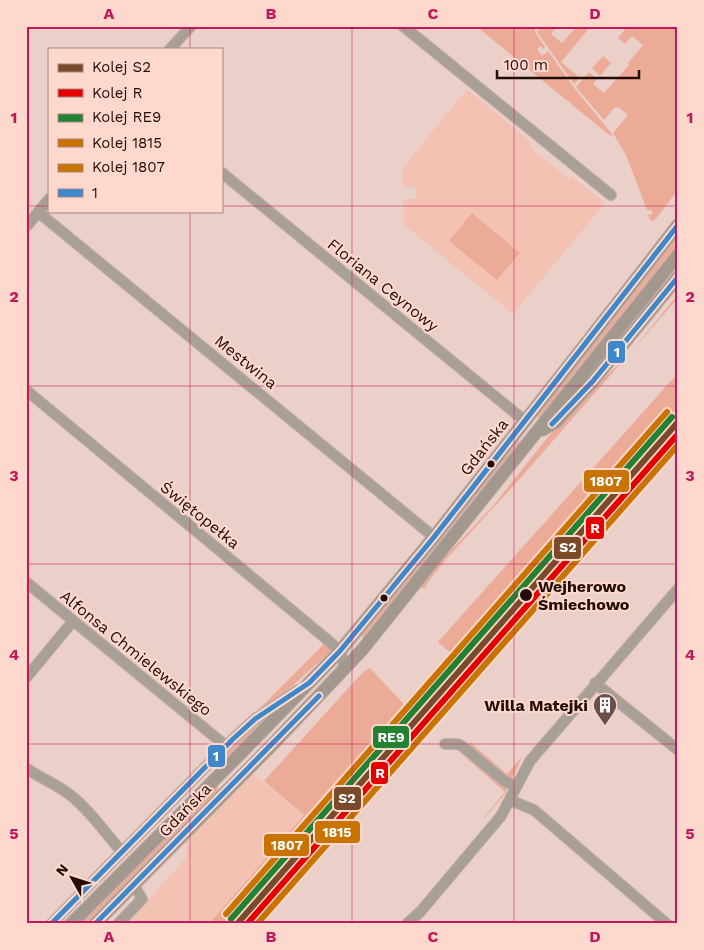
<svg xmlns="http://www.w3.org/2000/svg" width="704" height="950" font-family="'Work Sans',sans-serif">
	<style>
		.built { fill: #f3c2b3 }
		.green { fill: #ecab97 }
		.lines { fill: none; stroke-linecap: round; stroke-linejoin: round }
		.minor-casing { stroke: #c4afa8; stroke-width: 12 }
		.major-casing { stroke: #c4afa8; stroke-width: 14 }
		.minor { stroke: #a89f97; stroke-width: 10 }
		.major { stroke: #a3988d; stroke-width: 12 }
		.bus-1-casing { stroke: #fed8cd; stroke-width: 9 }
		.bus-1 { stroke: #3d87cb; stroke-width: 5 }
		.rail-1-casing { stroke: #fed8cd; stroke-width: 10 }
		.rail-2-casing { stroke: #fed8cd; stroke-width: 10 }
		.rail-3-casing { stroke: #fed8cd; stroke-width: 10 }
		.rail-4-casing { stroke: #fed8cd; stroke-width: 10 }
		.rail-5-casing { stroke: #fed8cd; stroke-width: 10 }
		.rail-1 { stroke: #7a4b2a; stroke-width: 6 }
		.rail-2 { stroke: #e50000; stroke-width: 6 }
		.rail-3 { stroke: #238132; stroke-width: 6 }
		.rail-4 { stroke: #c87302; stroke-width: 6 }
		.rail-5 { stroke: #c87302; stroke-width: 6 }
		.grid { fill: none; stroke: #c2185b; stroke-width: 1; stroke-opacity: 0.55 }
		.bus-dot { fill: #220d07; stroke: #fed8cd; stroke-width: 2 }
		.labels { text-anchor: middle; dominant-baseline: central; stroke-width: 4; stroke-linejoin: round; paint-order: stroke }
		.street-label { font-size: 16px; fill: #220d07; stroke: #fed8cd }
		.stop-label { font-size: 16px; font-weight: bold; fill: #220d07; stroke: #fed8cd; text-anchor: start }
		.poi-label { font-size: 16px; font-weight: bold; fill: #220d07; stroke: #fed8cd; text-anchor: end }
		.line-badge { stroke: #fed8cd; stroke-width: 2 }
		.badge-label { font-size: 14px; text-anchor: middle; font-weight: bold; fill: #fff }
		.neatline { fill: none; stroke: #c2185b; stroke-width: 2 }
		.grid-label { font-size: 16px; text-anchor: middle; font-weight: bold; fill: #c2185b }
	</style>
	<rect width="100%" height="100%" fill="#ead0c8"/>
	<path class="built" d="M 467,89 L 531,142 L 530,147 L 570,180 L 571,176 L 605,203 L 513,314 L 404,225 L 403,199 L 416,199 L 415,187 L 403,187 L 402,169 Z
		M 678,408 L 678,447 L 668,459 L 259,924 L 126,924 L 186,858 L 186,841 L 254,774 L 312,822 Z"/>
	<path class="green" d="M 476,26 L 534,26 L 535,32 L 545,47 L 543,49 L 541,46 L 537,49 L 542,56 L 548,51 L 575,89 L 612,134 L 611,136 L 603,130 Z
		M 542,26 L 553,26 L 555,28 L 551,34 L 562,43 L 577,26 L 591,26 L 561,62 L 580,78 L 574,84 L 537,32 Z
		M 628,26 L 678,26 L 678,190 L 654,221 L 650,220 L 648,215 L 653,214 L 651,210 L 647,210 L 626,155 L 613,133 L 628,115 L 618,107 L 614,108 L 604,120 L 576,87 L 589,72 L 597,79 L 593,84 L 604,93 L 629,65 L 628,63 L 643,45 L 632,36 L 625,44 L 618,38 Z
		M 603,56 L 611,63 L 600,76 L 592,68 Z
		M 472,213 L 520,253 L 497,280 L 449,241 Z
		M 678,233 L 678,246 L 543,415 L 539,418 L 537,416 Z
		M 678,294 L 678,298 L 516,483 L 449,556 L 431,578 L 424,589 L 421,587 L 442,560 L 493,506 L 547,438 L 595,386 L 625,359 Z
		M 678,373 L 678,408 L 616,477 L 606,479 L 452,654 L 438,642 Z
		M 518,440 L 520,443 L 364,638 L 359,634 Z
		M 324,644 L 331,650 L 331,651 L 281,696 L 251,717 Z
		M 370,668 L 414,715 L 225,924 L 209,924 L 304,815 L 264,781 L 363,672 Z
		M 275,710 L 228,756 L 226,755 C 236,736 258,723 275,710 Z
		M 470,742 L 507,774 L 522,757 L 512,779 L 507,778 L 469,746 Z
		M 457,750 L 507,789 L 505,794 L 485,817 L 484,817 L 505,792 Z
		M 215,785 L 219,788 C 177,836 131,879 86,924 L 77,924 Z"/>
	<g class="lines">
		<g class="minor-casing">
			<path id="minor" d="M 403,26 L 611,195
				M 170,49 L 191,26
				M 221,172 L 525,421
				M 38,212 L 434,537
				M 26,227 L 49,199
				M 26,390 L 324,637 L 340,651 L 345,669
				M 26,582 L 226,746
				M 26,678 L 73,621
				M 595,683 L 678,750
				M 445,744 L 457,744 L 462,746 L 503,780 L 516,787
				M 26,768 C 40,778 56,784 69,794 C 90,810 105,833 122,852
				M 510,800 L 534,810 L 667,924
				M 51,924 L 233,739 L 255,719 L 298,690
				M 118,924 L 142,899 L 134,885
				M 407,924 L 421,911 L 501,816 L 530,761 L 678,589"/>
		</g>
		<g class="major-casing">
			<path id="major" d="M 542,430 L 556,422 L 593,381 L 678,277
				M 71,924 L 243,751 L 340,651 L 434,537 L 591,337 L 678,225
				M 95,924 L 273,744 L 362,650 L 678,255"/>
		</g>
		<use href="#minor" class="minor"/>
		<use href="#major" class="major"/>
		<g class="bus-1-casing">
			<path id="bus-1" d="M 552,424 L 593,381 L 678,277
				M 51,924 L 233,739 L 255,719 L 309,683 L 340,651 L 434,537 L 678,225
				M 95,924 L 319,696"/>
		</g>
		<use href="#bus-1" class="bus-1"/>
		<g class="rail-1-casing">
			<path id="rail-1" d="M 237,924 L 678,422"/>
		</g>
		<g class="rail-2-casing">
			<path id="rail-2" d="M 247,924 L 678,434"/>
		</g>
		<g class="rail-3-casing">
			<path id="rail-3" d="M 231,919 L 672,417"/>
		</g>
		<g class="rail-4-casing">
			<path id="rail-4" d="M 257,924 L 678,445"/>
		</g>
		<g class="rail-5-casing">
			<path id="rail-5" d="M 226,914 L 667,412"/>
		</g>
		<use href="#rail-1" class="rail-1"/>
		<use href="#rail-2" class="rail-2"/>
		<use href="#rail-3" class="rail-3"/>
		<use href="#rail-4" class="rail-4"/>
		<use href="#rail-5" class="rail-5"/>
	</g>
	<path class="grid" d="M 190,26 L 190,49M 352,26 L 352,924M 514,26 L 514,924M 26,206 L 49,206M 221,206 L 678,206M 190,211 L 190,924M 26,386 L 678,386M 26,564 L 678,564M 26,744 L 678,744"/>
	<defs>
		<g id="building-pin" transform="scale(1.25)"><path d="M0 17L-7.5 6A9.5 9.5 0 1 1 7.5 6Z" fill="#68514b" stroke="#fed8cd"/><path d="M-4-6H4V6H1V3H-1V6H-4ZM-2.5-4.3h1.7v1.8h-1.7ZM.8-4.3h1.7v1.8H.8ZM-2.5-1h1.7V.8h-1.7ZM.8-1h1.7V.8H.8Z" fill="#fff"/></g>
	</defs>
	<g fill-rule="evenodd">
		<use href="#building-pin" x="605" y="705"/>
	</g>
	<g class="bus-dot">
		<circle cx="491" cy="464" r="4.5"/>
		<circle cx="526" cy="595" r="7"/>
		<circle cx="384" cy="598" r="4.5"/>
	</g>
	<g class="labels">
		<g class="street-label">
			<text transform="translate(383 285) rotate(39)">Floriana Ceynowy</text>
			<text transform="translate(246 362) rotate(39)">Mestwina</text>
			<text transform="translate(484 447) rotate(-52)">Gdańska</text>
			<text transform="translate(200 515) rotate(39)">Świętopełka</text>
			<text transform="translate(136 653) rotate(39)">Alfonsa Chmielewskiego</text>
			<text transform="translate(185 810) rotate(-46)">Gdańska</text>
		</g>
		<g class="stop-label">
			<text x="538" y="586">Wejherowo<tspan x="538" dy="18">Śmiechowo</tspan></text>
		</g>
		<g class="poi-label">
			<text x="588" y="705">Willa Matejki</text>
		</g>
	</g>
	<g class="line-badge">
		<rect x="607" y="340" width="19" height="24" rx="5" fill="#3d87cb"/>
		<rect x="583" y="469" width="47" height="24" rx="5" fill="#c87302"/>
		<rect x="585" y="516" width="20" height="24" rx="5" fill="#e50000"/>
		<rect x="553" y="536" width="29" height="24" rx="5" fill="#7a4b2a"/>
		<rect x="372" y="725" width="38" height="24" rx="5" fill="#238132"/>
		<rect x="207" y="744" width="19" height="24" rx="5" fill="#3d87cb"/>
		<rect x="370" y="761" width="19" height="24" rx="5" fill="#e50000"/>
		<rect x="333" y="786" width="29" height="25" rx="5" fill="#7a4b2a"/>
		<rect x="314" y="820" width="47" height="24" rx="5" fill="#c87302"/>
		<rect x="263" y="833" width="47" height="24" rx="5" fill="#c87302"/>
	</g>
	<g class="badge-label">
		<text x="617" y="357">1</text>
		<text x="606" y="486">1807</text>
		<text x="595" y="533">R</text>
		<text x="568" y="552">S2</text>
		<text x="391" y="742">RE9</text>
		<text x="216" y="761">1</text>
		<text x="380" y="778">R</text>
		<text x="347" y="803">S2</text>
		<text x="337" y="837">1815</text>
		<text x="287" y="850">1807</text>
	</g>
	<rect width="704" height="950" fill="none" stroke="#fed8cd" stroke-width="55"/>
	<rect x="48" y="48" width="175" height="165" fill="#fed8cd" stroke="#a6877e"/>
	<rect x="58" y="64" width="25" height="8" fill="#7a4b2a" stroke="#a6877e"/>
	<text x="92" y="72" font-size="15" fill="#220d07">Kolej S2</text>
	<rect x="58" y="89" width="25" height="8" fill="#e50000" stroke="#a6877e"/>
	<text x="92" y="98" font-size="15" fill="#220d07">Kolej R</text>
	<rect x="58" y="114" width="25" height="8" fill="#238132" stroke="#a6877e"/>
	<text x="92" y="122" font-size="15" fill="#220d07">Kolej RE9</text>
	<rect x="58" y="139" width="25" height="8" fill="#c87302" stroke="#a6877e"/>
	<text x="92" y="148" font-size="15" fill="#220d07">Kolej 1815</text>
	<rect x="58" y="164" width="25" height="8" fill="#c87302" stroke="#a6877e"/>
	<text x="92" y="172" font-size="15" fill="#220d07">Kolej 1807</text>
	<rect x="58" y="189" width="25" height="8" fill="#3d87cb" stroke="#a6877e"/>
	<text x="92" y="198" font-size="15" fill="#220d07">1</text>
	<g transform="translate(72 878) rotate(309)" stroke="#fed8cd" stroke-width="4" paint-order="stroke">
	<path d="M0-4L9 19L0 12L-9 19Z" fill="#220d07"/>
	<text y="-8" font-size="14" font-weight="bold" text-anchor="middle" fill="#220d07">N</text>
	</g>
	<path d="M497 70v8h142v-8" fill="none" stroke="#220d07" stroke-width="2.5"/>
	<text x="504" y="70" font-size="15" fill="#220d07" stroke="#fed8cd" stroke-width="4" paint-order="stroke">100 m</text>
	<rect x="28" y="28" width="648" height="894" class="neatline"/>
	<g class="grid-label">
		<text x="109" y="19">A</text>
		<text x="271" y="19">B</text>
		<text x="433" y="19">C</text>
		<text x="595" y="19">D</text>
		<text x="14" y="123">1</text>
		<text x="690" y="123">1</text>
		<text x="14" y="302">2</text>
		<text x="690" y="302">2</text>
		<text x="14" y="481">3</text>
		<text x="690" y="481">3</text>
		<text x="14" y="660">4</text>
		<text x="690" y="660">4</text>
		<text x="14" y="839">5</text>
		<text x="690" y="839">5</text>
		<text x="109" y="942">A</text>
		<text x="271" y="942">B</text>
		<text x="433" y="942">C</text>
		<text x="595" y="942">D</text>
	</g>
</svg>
